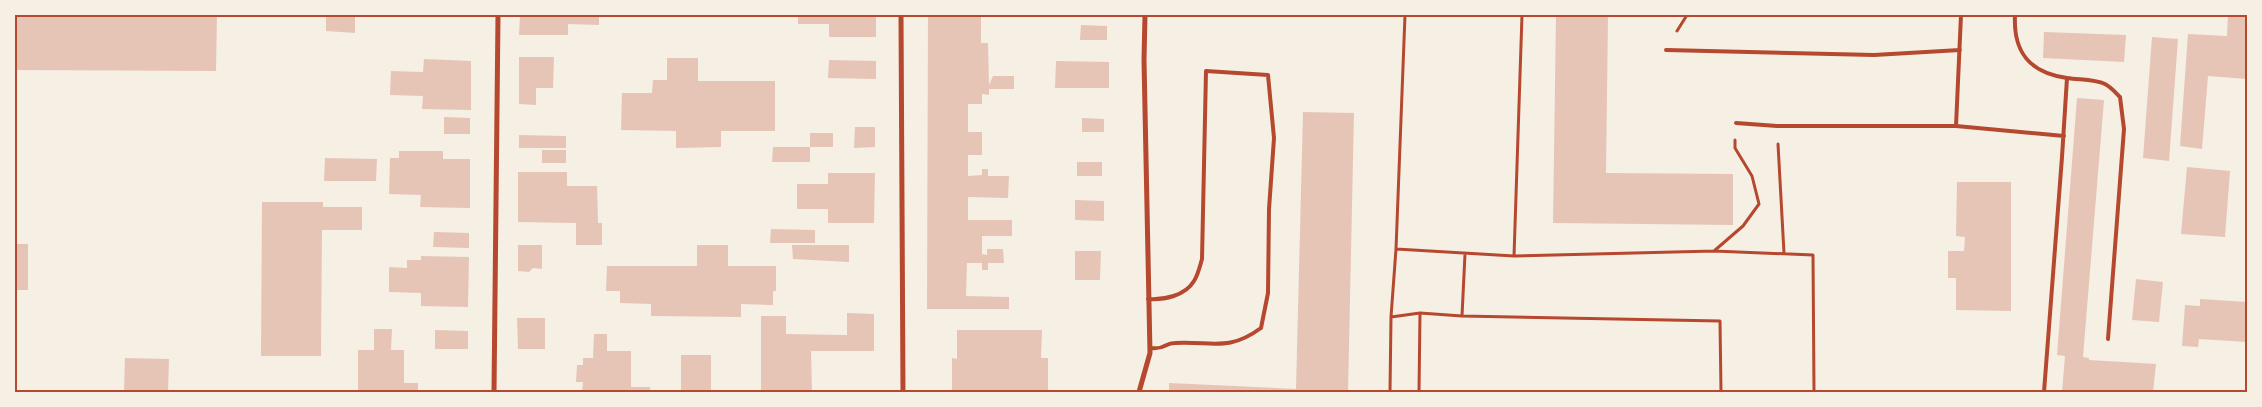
<svg xmlns="http://www.w3.org/2000/svg" width="2262" height="407" font-family="Commissioner,sans-serif">
	<style>
		.building { fill: #e6c5b7 }
		.lines { fill: none; stroke-linecap: round; stroke-linejoin: round }
		.path { stroke: #b5482f; stroke-width: 3 }
		.service { stroke: #b5482f; stroke-width: 4 }
		.minor { stroke: #b5482f; stroke-width: 5 }
		.neatline { fill: none; stroke: #b5482f; stroke-width: 2 }
	</style>
	<rect width="100%" height="100%" fill="#f6efe4"/>
	<path class="building" d="M 15,15 L 217,15 L 216,71 L 15,70 Z
		M 326,15 L 355,15 L 355,33 L 326,31 Z
		M 520,15 L 599,15 L 599,25 L 568,24 L 568,35 L 519,35 Z
		M 798,15 L 876,15 L 876,37 L 829,37 L 829,24 L 798,24 Z
		M 928,15 L 981,15 L 981,43 L 988,43 L 989,85 L 993,76 L 1014,76 L 1014,89 L 989,89 L 989,95 L 982,94 L 982,104 L 968,104 L 968,132 L 982,132 L 982,155 L 968,155 L 968,176 L 982,175 L 982,169 L 988,169 L 988,176 L 1009,176 L 1008,198 L 968,197 L 968,220 L 1012,220 L 1012,236 L 982,236 L 982,254 L 987,255 L 987,249 L 1003,249 L 1004,263 L 988,263 L 988,270 L 982,270 L 982,263 L 967,263 L 966,296 L 1009,297 L 1009,309 L 927,309 Z
		M 1556,15 L 1608,15 L 1606,173 L 1733,174 L 1733,225 L 1553,223 Z
		M 2228,15 L 2247,15 L 2247,79 L 2208,76 L 2202,149 L 2180,146 L 2188,34 L 2227,36 Z
		M 1081,25 L 1107,26 L 1107,40 L 1080,40 Z
		M 2044,32 L 2126,35 L 2124,62 L 2043,58 Z
		M 2152,37 L 2178,39 L 2169,161 L 2143,158 Z
		M 519,57 L 554,57 L 553,88 L 536,88 L 536,105 L 519,104 Z
		M 667,58 L 698,58 L 698,81 L 775,81 L 775,131 L 721,131 L 721,147 L 676,148 L 676,131 L 621,130 L 622,93 L 652,93 L 653,80 L 667,80 Z
		M 424,59 L 471,61 L 471,110 L 422,109 L 423,96 L 390,95 L 391,71 L 423,72 Z
		M 829,60 L 876,61 L 876,79 L 828,78 Z
		M 1056,61 L 1109,62 L 1109,88 L 1055,88 Z
		M 2077,98 L 2104,100 L 2083,357 L 2089,358 L 2089,360 L 2156,364 L 2153,392 L 2062,392 L 2065,356 L 2057,355 Z
		M 1303,112 L 1354,113 L 1348,392 L 1169,392 L 1169,383 L 1296,389 Z
		M 444,117 L 470,118 L 470,134 L 444,134 Z
		M 1082,118 L 1104,119 L 1104,132 L 1082,132 Z
		M 855,127 L 875,127 L 875,147 L 854,148 Z
		M 810,133 L 833,133 L 833,147 L 810,147 Z
		M 519,135 L 566,136 L 566,148 L 519,148 Z
		M 773,147 L 810,147 L 810,162 L 772,162 Z
		M 542,150 L 566,150 L 566,163 L 542,163 Z
		M 399,151 L 443,151 L 443,159 L 470,159 L 470,208 L 420,207 L 421,195 L 389,194 L 390,158 L 399,158 Z
		M 325,158 L 377,159 L 376,181 L 324,181 Z
		M 1077,162 L 1102,162 L 1102,176 L 1077,176 Z
		M 2187,167 L 2230,171 L 2225,237 L 2181,234 Z
		M 518,172 L 567,172 L 567,186 L 597,186 L 598,223 L 602,223 L 602,245 L 576,245 L 576,223 L 518,222 Z
		M 828,173 L 875,173 L 874,223 L 828,223 L 828,209 L 797,209 L 797,184 L 828,184 Z
		M 1957,182 L 2011,182 L 2011,311 L 1956,310 L 1956,278 L 1948,278 L 1948,251 L 1964,251 L 1965,237 L 1956,236 Z
		M 1075,200 L 1104,201 L 1104,221 L 1075,220 Z
		M 262,202 L 323,202 L 323,207 L 362,207 L 362,230 L 322,230 L 321,356 L 261,356 Z
		M 771,229 L 815,230 L 815,243 L 770,243 Z
		M 434,232 L 469,233 L 469,248 L 433,247 Z
		M 15,244 L 28,244 L 28,290 L 15,290 Z
		M 518,245 L 542,245 L 542,269 L 533,268 L 529,272 L 518,271 Z
		M 697,245 L 728,245 L 728,266 L 776,266 L 776,291 L 773,291 L 773,305 L 741,304 L 741,317 L 651,316 L 651,304 L 620,303 L 620,291 L 606,291 L 607,266 L 697,266 Z
		M 792,245 L 849,245 L 849,262 L 793,259 Z
		M 1075,251 L 1101,251 L 1100,280 L 1075,280 Z
		M 421,256 L 469,257 L 468,307 L 421,306 L 421,293 L 389,292 L 389,267 L 407,268 L 407,260 L 421,260 Z
		M 2136,279 L 2163,282 L 2159,322 L 2132,320 Z
		M 2200,299 L 2247,302 L 2247,342 L 2199,339 L 2198,347 L 2182,346 L 2185,305 L 2200,306 Z
		M 847,313 L 874,314 L 874,351 L 811,351 L 812,392 L 761,392 L 761,316 L 786,316 L 786,334 L 847,335 Z
		M 517,318 L 545,318 L 545,349 L 518,349 Z
		M 374,329 L 392,329 L 391,350 L 404,350 L 404,383 L 418,383 L 418,392 L 358,392 L 358,350 L 374,350 Z
		M 435,330 L 468,331 L 468,349 L 435,349 Z
		M 957,330 L 1042,330 L 1041,358 L 1048,358 L 1048,392 L 952,392 L 952,358 L 957,359 Z
		M 594,334 L 607,334 L 607,351 L 631,351 L 631,387 L 650,387 L 650,392 L 582,392 L 583,382 L 576,382 L 577,365 L 583,365 L 583,358 L 593,358 Z
		M 681,355 L 711,355 L 711,392 L 681,392 Z
		M 125,358 L 169,359 L 168,392 L 124,392 Z"/>
	<g class="lines">
		<path class="path" d="M 1677,31 L 1687,15
			M 1778,144 L 1784,253
			M 1396,249 L 1514,256 L 1714,251 L 1813,255 L 1814,392
			M 1714,251 L 1743,226 L 1759,204 L 1752,176 L 1735,148 L 1735,140
			M 1514,256 L 1522,15
			M 1462,316 L 1465,254
			M 1391,317 L 1420,313 L 1462,316 L 1720,321 L 1721,392
			M 1390,392 L 1391,317 L 1396,249 L 1405,15
			M 1419,392 L 1420,313"/>
		<path class="service" d="M 2015,15 C 2013,53 2030,73 2067,78 C 2080,80 2094,79 2105,84 C 2111,87 2116,93 2120,97 L 2124,129 L 2108,339
			M 1666,50 L 1874,55 L 1960,50
			M 1736,123 L 1777,126 L 1956,126 L 2064,136
			M 1956,126 L 1961,15
			M 1148,299 C 1164,300 1185,296 1194,281 C 1198,275 1200,266 1202,259 L 1206,71 L 1268,75 L 1274,138 L 1269,209 L 1268,293 L 1261,328 C 1228,352 1213,341 1175,343 C 1164,343 1166,350 1150,348
			M 2044,392 L 2062,157 L 2067,78"/>
		<path class="minor" d="M 901,15 L 903,392
			M 494,392 L 498,15
			M 1139,392 L 1150,353 L 1144,60 L 1145,15"/>
	</g>
	<rect width="2262" height="407" fill="none" stroke="#f6efe4" stroke-width="32"/>
	<rect x="16" y="16" width="2230" height="375" class="neatline"/>
</svg>
